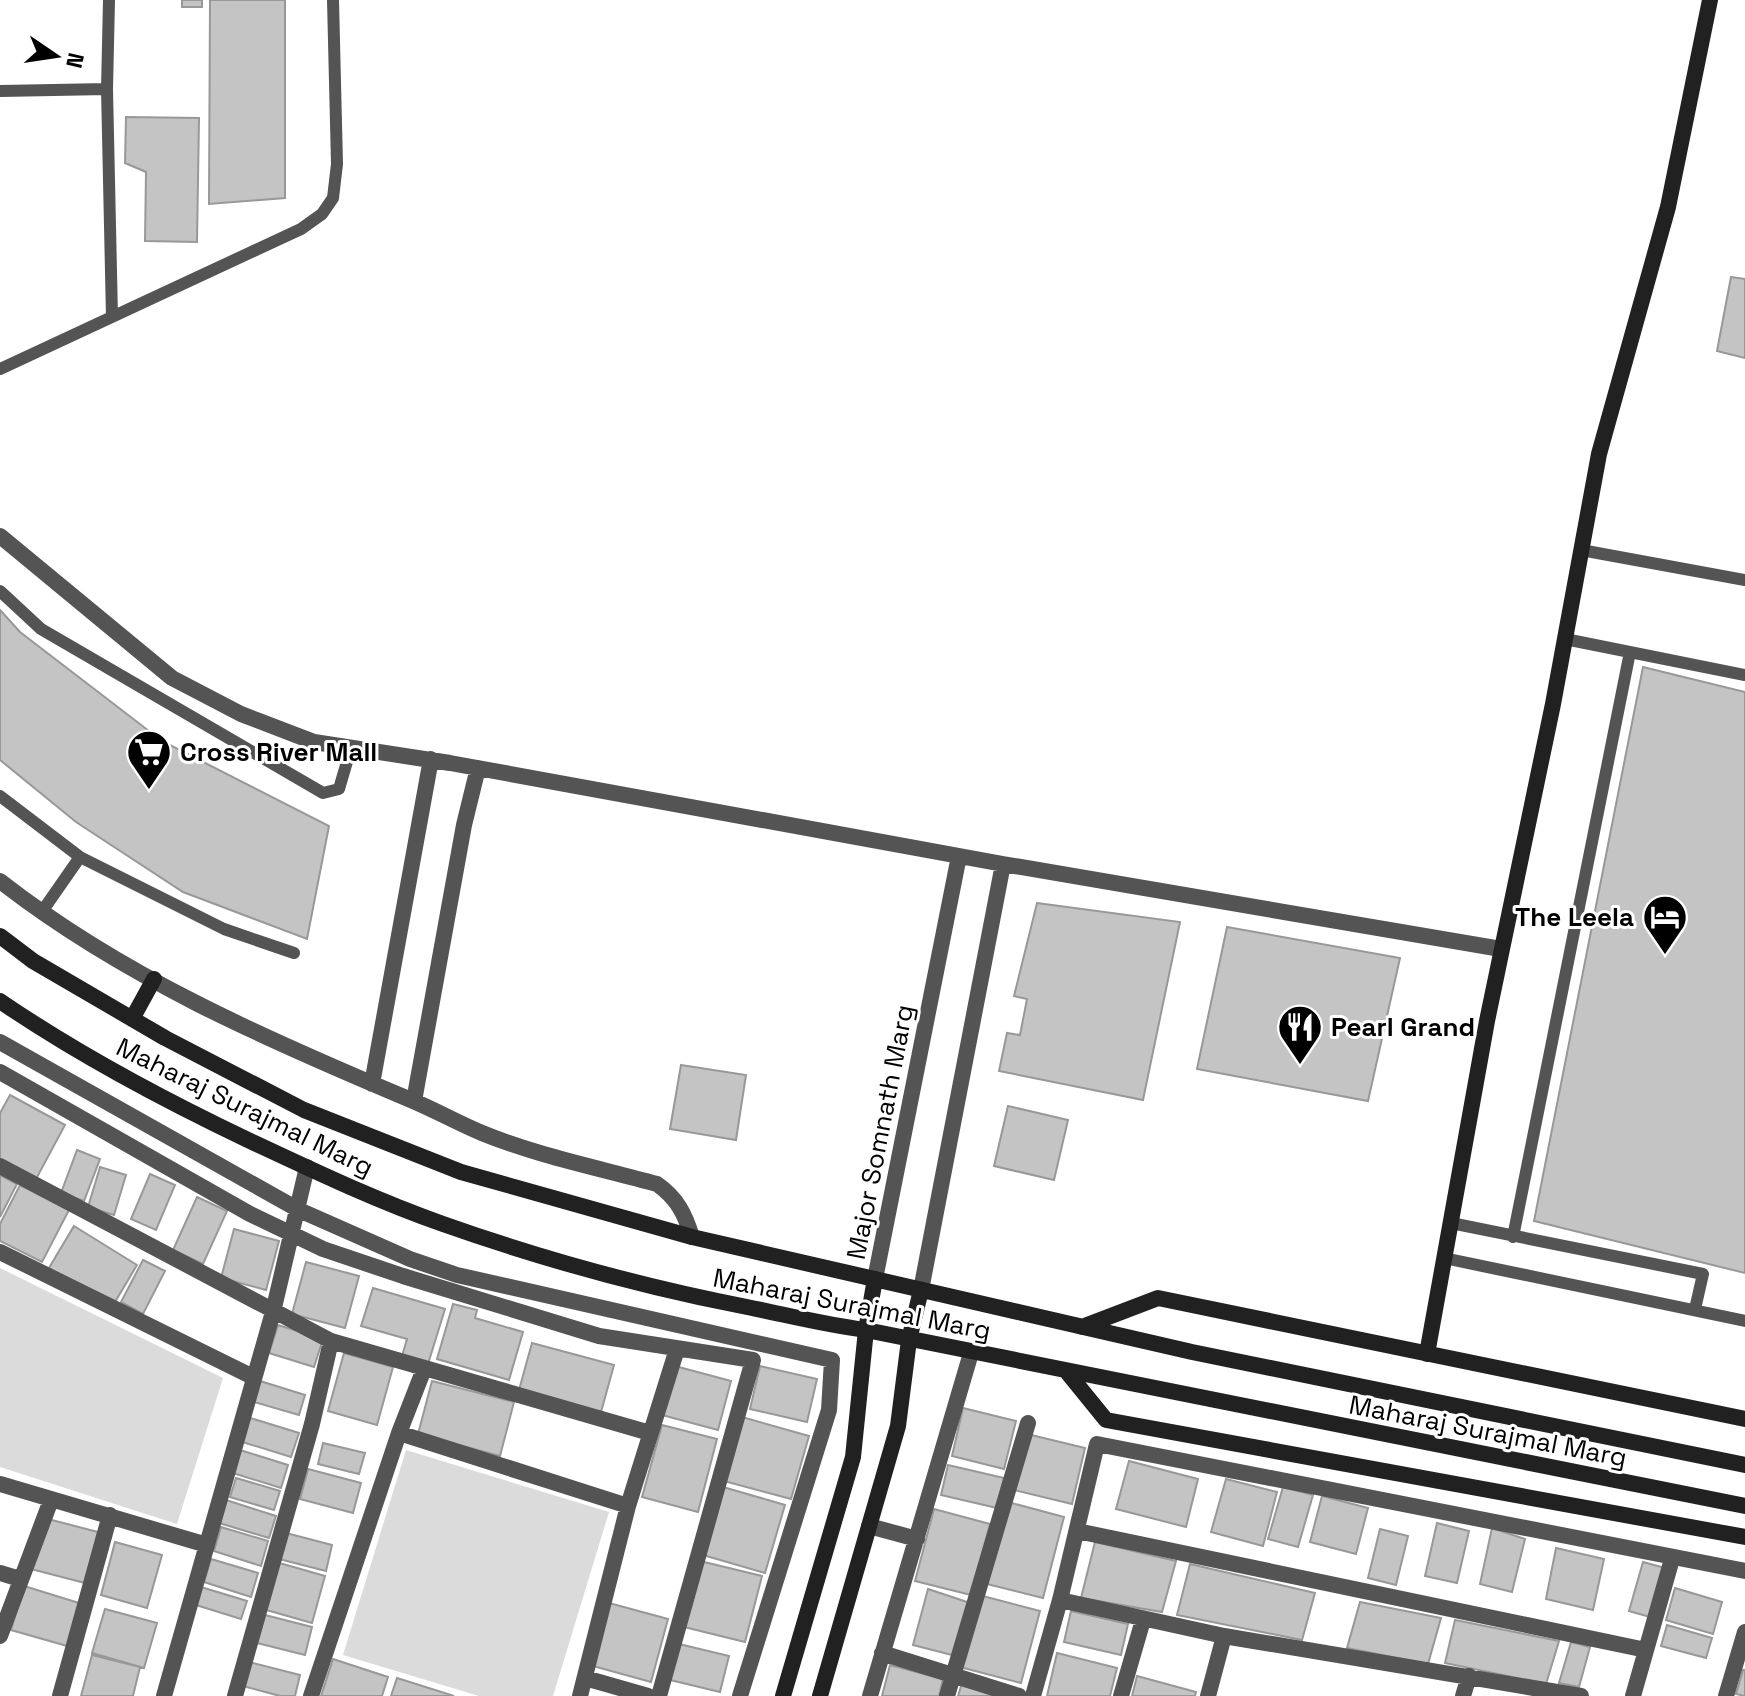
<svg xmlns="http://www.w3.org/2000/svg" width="1745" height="1696" font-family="'Space Grotesk',sans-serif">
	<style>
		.green { fill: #dbdbdb }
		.building { fill: #c4c4c4; stroke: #989898; stroke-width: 2 }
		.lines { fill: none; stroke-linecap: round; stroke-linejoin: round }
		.lane { stroke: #545454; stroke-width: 12 }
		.street { stroke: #545454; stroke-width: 16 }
		.secondary { stroke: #212121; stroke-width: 16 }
		.labels { text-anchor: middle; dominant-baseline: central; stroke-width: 6; stroke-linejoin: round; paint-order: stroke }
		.poi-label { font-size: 26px; font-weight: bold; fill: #000; stroke: #fff; text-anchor: start }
		.street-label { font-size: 26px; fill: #000; stroke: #fff }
	</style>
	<rect width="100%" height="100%" fill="#fff"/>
	<path class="green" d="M 0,1268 L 223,1378 L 177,1524 L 0,1467 Z
		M 406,1450 L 609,1512 L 553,1696 L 479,1696 L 343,1655 Z"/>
	<path class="building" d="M 182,0 L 202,0 L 202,7 L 182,7 Z
		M 210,0 L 285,0 L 285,198 L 209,204 Z
		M 126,117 L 199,118 L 197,242 L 145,241 L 146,172 L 125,163 Z
		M 1731,277 L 1745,279 L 1745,358 L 1717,351 Z
		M 0,610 L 20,632 L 162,741 L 329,826 L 307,939 L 183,892 L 76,822 L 0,760 Z
		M 1643,667 L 1745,692 L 1745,1273 L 1534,1221 Z
		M 1037,903 L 1180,922 L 1143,1100 L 999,1071 L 1007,1033 L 1020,1035 L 1027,999 L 1014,996 Z
		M 1227,927 L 1400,958 L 1368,1101 L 1197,1069 Z
		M 681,1065 L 746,1075 L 736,1140 L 670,1129 Z
		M 10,1095 L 65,1125 L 35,1181 L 0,1162 L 0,1113 Z
		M 1008,1106 L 1068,1120 L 1054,1180 L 994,1166 Z
		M 77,1150 L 100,1159 L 84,1201 L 61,1193 Z
		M 100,1167 L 126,1175 L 114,1215 L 88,1207 Z
		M 150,1174 L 175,1185 L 156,1230 L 131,1219 Z
		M 0,1175 L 17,1184 L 0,1217 Z
		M 20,1185 L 69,1210 L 42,1262 L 0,1241 L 0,1224 Z
		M 197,1197 L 227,1211 L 203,1264 L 173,1250 Z
		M 74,1226 L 137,1265 L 112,1307 L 49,1268 Z
		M 234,1229 L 279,1241 L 266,1290 L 221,1278 Z
		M 143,1260 L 165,1271 L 143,1314 L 121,1302 Z
		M 306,1262 L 359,1276 L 345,1328 L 292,1314 Z
		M 373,1288 L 445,1309 L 428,1364 L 402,1356 L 407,1339 L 361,1326 Z
		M 453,1304 L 477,1310 L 475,1318 L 523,1332 L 509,1380 L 437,1359 Z
		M 278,1325 L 323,1339 L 314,1367 L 269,1353 Z
		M 532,1343 L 614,1365 L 601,1412 L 519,1390 Z
		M 344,1353 L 393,1367 L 377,1425 L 328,1411 Z
		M 675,1366 L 731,1381 L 718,1430 L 662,1415 Z
		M 760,1366 L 817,1379 L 807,1422 L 750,1409 Z
		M 260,1381 L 305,1395 L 299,1415 L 254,1402 Z
		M 432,1381 L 514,1402 L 500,1456 L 418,1434 Z
		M 963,1408 L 1016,1421 L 1004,1469 L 952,1456 Z
		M 244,1416 L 299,1433 L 291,1457 L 236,1440 Z
		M 742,1417 L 809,1436 L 791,1499 L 724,1481 Z
		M 662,1425 L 717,1439 L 698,1512 L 642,1497 Z
		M 1027,1434 L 1085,1448 L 1072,1504 L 1014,1490 Z
		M 323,1443 L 365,1453 L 359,1474 L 318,1464 Z
		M 240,1450 L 288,1465 L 281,1488 L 233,1473 Z
		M 1129,1461 L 1198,1479 L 1186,1527 L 1116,1509 Z
		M 948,1465 L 1004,1478 L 997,1508 L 941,1495 Z
		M 308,1469 L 361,1483 L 353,1513 L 300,1499 Z
		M 236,1478 L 280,1491 L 274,1510 L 230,1497 Z
		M 1226,1479 L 1277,1492 L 1263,1546 L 1211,1532 Z
		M 723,1487 L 785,1505 L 765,1573 L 703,1555 Z
		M 1283,1487 L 1313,1495 L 1298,1547 L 1268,1539 Z
		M 1322,1496 L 1368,1508 L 1356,1554 L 1310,1542 Z
		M 226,1500 L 276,1516 L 269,1538 L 219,1523 Z
		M 1008,1502 L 1064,1517 L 1043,1598 L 987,1584 Z
		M 934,1509 L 990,1524 L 971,1595 L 915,1581 Z
		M 44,1518 L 98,1532 L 85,1583 L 31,1569 Z
		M 1437,1523 L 1469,1531 L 1457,1583 L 1425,1576 Z
		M 221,1527 L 268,1541 L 261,1566 L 214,1551 Z
		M 1492,1528 L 1525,1539 L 1512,1592 L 1480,1584 Z
		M 1380,1529 L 1408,1536 L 1396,1585 L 1368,1578 Z
		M 286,1533 L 332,1545 L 326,1571 L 279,1559 Z
		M 115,1542 L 162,1555 L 147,1608 L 101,1595 Z
		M 1095,1542 L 1176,1561 L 1162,1612 L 1081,1598 Z
		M 1556,1548 L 1604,1559 L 1593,1610 L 1546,1599 Z
		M 211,1559 L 258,1573 L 251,1597 L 204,1582 Z
		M 700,1561 L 762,1576 L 745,1642 L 684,1627 Z
		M 276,1562 L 325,1576 L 312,1623 L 263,1609 Z
		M 1643,1562 L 1665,1568 L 1650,1617 L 1629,1611 Z
		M 1190,1564 L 1315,1593 L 1302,1640 L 1177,1615 Z
		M 24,1586 L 79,1603 L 67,1646 L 11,1630 Z
		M 201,1587 L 247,1601 L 241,1619 L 196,1605 Z
		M 1675,1588 L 1722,1602 L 1713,1634 L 1666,1620 Z
		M 928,1589 L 970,1603 L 956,1656 L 913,1645 Z
		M 979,1595 L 1040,1611 L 1021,1683 L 960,1667 Z
		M 1360,1602 L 1441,1618 L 1428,1664 L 1347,1648 Z
		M 609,1603 L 668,1619 L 651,1682 L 593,1666 Z
		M 105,1609 L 157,1623 L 144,1668 L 92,1653 Z
		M 1071,1611 L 1128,1624 L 1121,1655 L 1064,1642 Z
		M 265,1615 L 312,1627 L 305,1655 L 257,1643 Z
		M 1455,1620 L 1559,1641 L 1546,1684 L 1445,1663 Z
		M 1667,1625 L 1712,1638 L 1706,1658 L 1661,1646 Z
		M 1571,1642 L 1590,1647 L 1579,1687 L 1559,1683 Z
		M 675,1643 L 729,1656 L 720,1692 L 666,1679 Z
		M 1057,1653 L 1117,1668 L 1110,1696 L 1047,1696 Z
		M 92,1655 L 140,1667 L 133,1696 L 81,1696 Z
		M 333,1659 L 388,1677 L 382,1696 L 321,1696 Z
		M 245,1661 L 300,1675 L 295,1696 L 280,1696 L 239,1685 Z
		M 890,1665 L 943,1679 L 939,1696 L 882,1696 Z
		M 1743,1670 L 1745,1670 L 1745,1696 L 1736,1694 Z
		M 1137,1676 L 1196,1692 L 1195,1696 L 1132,1696 Z
		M 397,1678 L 454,1696 L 391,1696 Z
		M 962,1683 L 1007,1696 L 958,1696 Z"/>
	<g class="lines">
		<path class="lane" d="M 109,0 L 107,89 L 112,317
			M 0,91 L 107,89
			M 0,369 L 301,229 L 322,214 L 333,198 L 337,164 L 333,0
			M 1581,550 L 1745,580
			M 0,591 L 41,629 L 323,793 L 339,789 L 351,748
			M 1565,639 L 1745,675
			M 0,796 L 80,857
			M 41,913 L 80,857 L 224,929 L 294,953
			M 1451,1223 L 1703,1274 L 1695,1309
			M 1513,1237 L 1630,652
			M 1444,1258 L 1745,1321"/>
		<path class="street" d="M 0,536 L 172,678 L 241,714 L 314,742 L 450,763 L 1003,864 L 1501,949
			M 0,881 C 123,977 268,1040 411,1100 C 435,1110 458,1123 482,1133 C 538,1156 599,1168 657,1184 C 677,1198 685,1214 692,1237
			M 0,1042 L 299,1210 L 410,1259 L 457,1275 L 832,1360 L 829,1410 L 740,1696
			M 0,1072 L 250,1214 L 323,1249 L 403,1276 L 599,1336 L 753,1360 L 659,1696
			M 372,1084 L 431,759
			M 414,1101 L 464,825 L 478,768
			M 0,1166 L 331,1341 L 650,1433
			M 0,1252 L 253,1377
			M 875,1279 L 959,856
			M 921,1290 L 1003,864
			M 399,1433 L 628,1506
			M 0,1484 L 207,1545
			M 869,1526 L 917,1539
			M 1077,1531 L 1646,1650
			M 0,1573 L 20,1579
			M 1060,1600 L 1224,1636 L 1581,1696
			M 0,1636 L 51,1500
			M 882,1653 L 1019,1696
			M 585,1678 L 648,1696
			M 60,1696 L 110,1515
			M 164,1696 L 273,1312 L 307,1167
			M 235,1696 L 312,1424 L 331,1341
			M 311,1696 L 399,1433 L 424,1369
			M 580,1696 L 628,1506 L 677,1349
			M 870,1696 L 971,1353
			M 947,1696 L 1028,1423
			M 1033,1696 L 1060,1600 L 1097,1444 L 1745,1571
			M 1121,1696 L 1143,1620
			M 1208,1696 L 1224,1636
			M 1463,1696 L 1469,1676
			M 1633,1696 L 1672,1559
			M 1726,1696 L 1745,1632"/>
		<path class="secondary" d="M 0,936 L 33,961 L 165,1038 L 304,1110 L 461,1172 L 692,1237 L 1192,1352 L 1745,1465
			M 0,1001 C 79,1055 162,1099 248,1140 C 312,1170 377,1201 443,1224 C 542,1259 644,1287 747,1307 C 787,1315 826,1325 866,1330 L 1745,1506
			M 132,1019 L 154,979
			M 1082,1327 L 1158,1298 L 1745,1419
			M 1427,1354 L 1487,1021 L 1553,704 L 1599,454 L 1668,207 L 1710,0
			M 1067,1372 L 1106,1420 L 1745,1537
			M 783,1696 L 853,1457 L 866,1330 L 875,1279
			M 820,1696 L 898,1426 L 909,1340 L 921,1290"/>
	</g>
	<defs>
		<g id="supermarket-pin" transform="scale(2.3)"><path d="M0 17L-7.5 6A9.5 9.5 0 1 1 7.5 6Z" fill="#000" stroke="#fff"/><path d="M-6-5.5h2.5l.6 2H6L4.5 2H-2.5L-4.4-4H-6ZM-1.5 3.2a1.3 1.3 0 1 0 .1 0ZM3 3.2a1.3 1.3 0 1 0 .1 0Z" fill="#fff"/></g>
		<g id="hotel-pin" transform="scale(2.3)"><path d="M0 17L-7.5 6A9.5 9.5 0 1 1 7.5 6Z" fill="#000" stroke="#fff"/><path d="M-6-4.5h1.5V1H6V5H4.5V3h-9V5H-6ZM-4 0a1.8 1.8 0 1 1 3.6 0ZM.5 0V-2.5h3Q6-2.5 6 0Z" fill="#fff"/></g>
		<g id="restaurant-pin" transform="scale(2.3)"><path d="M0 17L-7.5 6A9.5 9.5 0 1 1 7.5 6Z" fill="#000" stroke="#fff"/><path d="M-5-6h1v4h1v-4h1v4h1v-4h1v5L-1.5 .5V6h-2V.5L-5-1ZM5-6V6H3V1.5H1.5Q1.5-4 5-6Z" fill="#fff"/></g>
	</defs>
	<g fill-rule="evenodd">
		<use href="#supermarket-pin" x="149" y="752"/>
		<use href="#hotel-pin" x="1665" y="917"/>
		<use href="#restaurant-pin" x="1300" y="1027"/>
	</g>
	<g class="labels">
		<g class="poi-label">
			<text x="180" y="752">Cross River Mall</text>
			<text x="1634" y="917" text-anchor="end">The Leela</text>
			<text x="1331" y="1027">Pearl Grand</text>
		</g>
		<g class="street-label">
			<text transform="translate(245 1107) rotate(26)">Maharaj Surajmal Marg</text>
			<text transform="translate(880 1132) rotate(-79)">Major Somnath Marg</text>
			<text transform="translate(852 1304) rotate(11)">Maharaj Surajmal Marg</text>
			<text transform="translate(1488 1431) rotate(11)">Maharaj Surajmal Marg</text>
		</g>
	</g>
	<g transform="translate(56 56) rotate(103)" stroke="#ffffff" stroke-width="6" paint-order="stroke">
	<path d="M0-6L14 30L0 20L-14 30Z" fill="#000000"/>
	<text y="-12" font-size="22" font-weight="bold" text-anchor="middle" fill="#000000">N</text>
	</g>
</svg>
